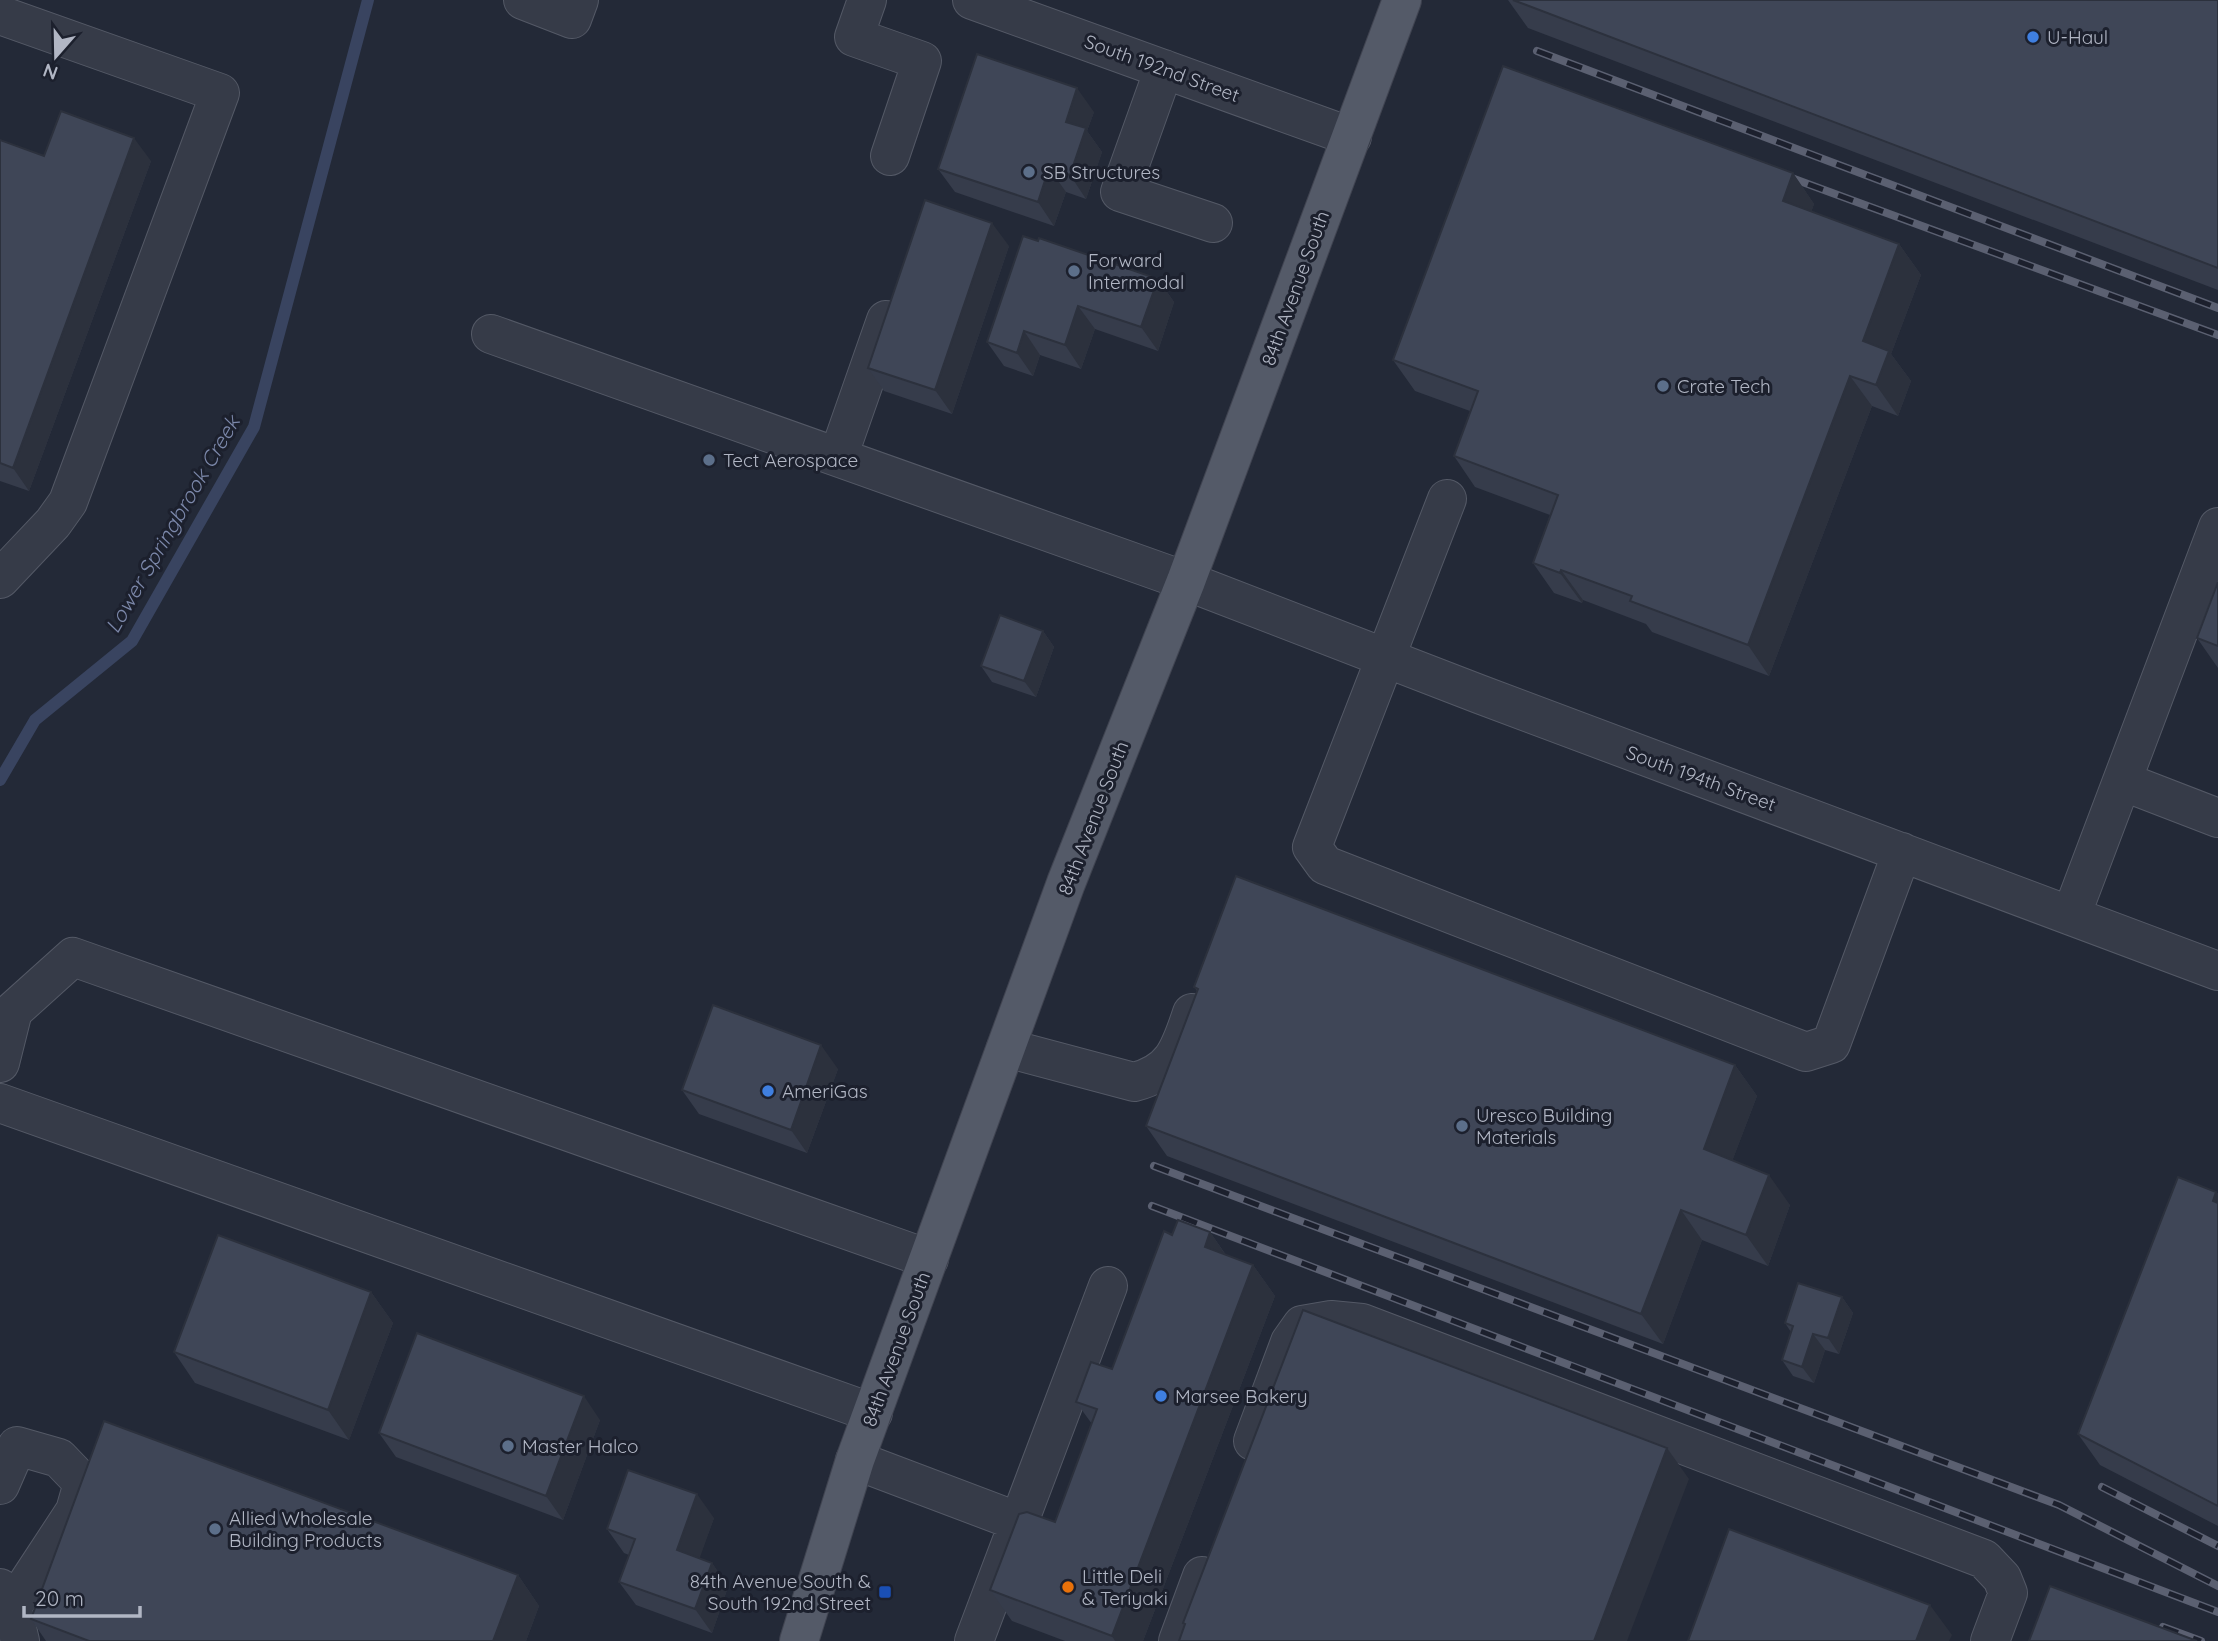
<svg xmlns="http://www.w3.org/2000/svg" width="2218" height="1641" font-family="Quicksand,sans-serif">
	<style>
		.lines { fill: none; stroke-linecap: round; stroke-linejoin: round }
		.stream { stroke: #394460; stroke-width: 12 }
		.minor-casing { stroke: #545966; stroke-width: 40 }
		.major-casing { stroke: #404451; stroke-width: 40 }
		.minor { stroke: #363b48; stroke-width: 38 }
		.major { stroke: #545a68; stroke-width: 38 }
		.rail-casing { stroke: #5b6071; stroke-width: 8 }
		.rail { stroke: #1c202d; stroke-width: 5; stroke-dasharray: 16; stroke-linecap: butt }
		.wall { fill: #363c4b }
		.shaded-wall { fill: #2c313d }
		.building { fill: #3f4657; stroke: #2c313d; stroke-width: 2 }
		.shop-dot { fill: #3f7fe0; stroke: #1c202d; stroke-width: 2.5 }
		.service-dot { fill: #5c6f8a; stroke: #1c202d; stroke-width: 2.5 }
		.food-dot { fill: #e8710a; stroke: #1c202d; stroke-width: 2.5 }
		.transit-dot { fill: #1a4fb4; stroke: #1c202d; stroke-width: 2.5 }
		.labels { text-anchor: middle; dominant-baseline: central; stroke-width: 6; stroke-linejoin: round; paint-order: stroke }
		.poi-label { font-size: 19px; fill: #b1b6c4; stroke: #1c202d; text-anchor: start }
		.street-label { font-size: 19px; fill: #b1b6c4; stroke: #1c202d }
		.water-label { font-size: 21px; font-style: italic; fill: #7c88aa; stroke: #1c202d }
	</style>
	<rect width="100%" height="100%" fill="#232937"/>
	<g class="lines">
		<path class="stream" d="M 0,780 L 35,720 L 132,641 L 254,427 L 368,0"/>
		<g class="minor-casing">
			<path id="minor" d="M 523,0 L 572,19 L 579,0
				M 867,0 L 854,37 L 922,61 L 890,156
				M 972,0 L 1352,137
				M 0,15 L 220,93 L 68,502 L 53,523 L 0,579
				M 1164,69 L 1120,192 L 1213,223
				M 491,334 L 1186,581 L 1479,694 L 2218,971
				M 838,457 L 886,320
				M 1447,499 L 1312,847 L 1325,865 L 1806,1052 L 1831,1044 L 1902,852
				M 2122,781 L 2218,818
				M 2071,916 L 2218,527
				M 1006,1048 L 1134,1082 C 1174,1072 1180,1048 1192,1013
				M 0,1063 L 13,1011 L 73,957 L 929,1259
				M 0,1103 L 873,1413
				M 1253,1441 L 1290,1342 L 1302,1325 L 1331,1320 L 1362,1323 L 1984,1559 L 2002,1578 L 2008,1593 L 1990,1641
				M 855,1460 L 1019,1522
				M 0,1485 L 17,1446 L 59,1458 L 83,1483 L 75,1511 L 12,1607
				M 0,1588 L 12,1607 L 20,1641
				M 974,1641 L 1108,1286
				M 1178,1641 L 1202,1576"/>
		</g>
		<g class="major-casing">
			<path id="major" d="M 799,1641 L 855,1460 L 1066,883 L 1186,581 L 1402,0"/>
		</g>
		<use href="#minor" class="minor"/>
		<use href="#major" class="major"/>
		<g class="rail-casing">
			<path id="rail" d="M 1537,51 L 2218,308
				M 1778,173 L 2218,335
				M 1154,1166 L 2059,1505 L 2218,1586
				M 1152,1206 L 2218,1612
				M 2102,1487 L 2218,1546
				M 2163,1627 L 2201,1641"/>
		</g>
		<use href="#rail" class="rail"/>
	</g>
	<path class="wall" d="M 1508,0 L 2218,0 L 2218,290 L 1528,28 Z
		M 1094,112 L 1087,131 L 1102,152 L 1086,199 L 1066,192 L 1054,226 L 955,192 L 938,169 Z
		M 0,140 L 44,156 L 151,161 L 29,491 L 0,481 Z
		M 1793,173 L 1814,204 L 1811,212 L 1899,244 L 1921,275 L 1891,354 L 1911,381 L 1898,416 L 1872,406 L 1769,676 L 1652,632 L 1646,624 L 1583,600 L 1582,603 L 1554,593 L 1533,563 L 1550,515 L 1475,487 L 1454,456 L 1470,411 L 1415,391 L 1393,360 Z
		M 1023,236 L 1158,279 L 1174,302 L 1158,351 L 1095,329 L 1081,369 L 1040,355 L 1033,376 L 1004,366 L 987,342 Z
		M 1009,246 L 952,414 L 884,391 L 868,368 Z
		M 2218,582 L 2218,668 L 2197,638 Z
		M 1043,631 L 1054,647 L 1036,697 L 992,682 L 981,666 Z
		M 1194,987 L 1735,1065 L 1757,1096 L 1732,1161 L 1790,1205 L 1768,1266 L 1702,1240 L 1663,1344 L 1167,1156 L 1146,1126 L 1197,991 Z
		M 838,1069 L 807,1153 L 699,1114 L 682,1090 Z
		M 2216,1192 L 2218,1194 L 2218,1526 L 2100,1465 L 2078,1434 Z
		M 1210,1232 L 1226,1255 L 1253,1265 L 1275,1296 L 1143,1641 L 1065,1641 L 1012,1621 L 990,1590 L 1055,1522 L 1092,1424 L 1076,1402 L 1112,1369 L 1172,1235 Z
		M 371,1292 L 393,1323 L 349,1440 L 195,1383 L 174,1352 Z
		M 1842,1297 L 1853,1313 L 1839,1354 L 1825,1350 L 1814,1383 L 1793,1376 L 1782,1360 L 1791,1332 L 1785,1323 Z
		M 600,1420 L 563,1520 L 396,1457 L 379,1433 Z
		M 714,1518 L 699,1558 L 712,1563 L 728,1587 L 712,1633 L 636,1605 L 619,1582 L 629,1555 L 624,1553 L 607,1529 Z
		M 518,1575 L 539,1606 L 526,1641 L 46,1641 L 31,1619 Z"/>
	<path class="shaded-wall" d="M 1077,88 L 1094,112 L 1087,131 L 1102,152 L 1086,199 L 1070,175 L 1066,122 Z
		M 134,138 L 151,161 L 29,491 L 13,468 Z
		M 1049,168 L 1066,192 L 1054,226 L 1038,202 Z
		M 1793,173 L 1814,204 L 1804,232 L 1783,201 Z
		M 992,223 L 1009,246 L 952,414 L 935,390 Z
		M 1899,244 L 1921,275 L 1891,354 L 1911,381 L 1898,416 L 1876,385 L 1863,341 Z
		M 1158,279 L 1174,302 L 1158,351 L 1141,327 Z
		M 1078,306 L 1095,329 L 1081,369 L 1065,345 Z
		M 1024,331 L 1040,355 L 1033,376 L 1017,353 Z
		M 1850,376 L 1872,406 L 1769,676 L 1748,645 Z
		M 1561,570 L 1583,600 L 1582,603 L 1560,573 Z
		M 1043,631 L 1054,647 L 1036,697 L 1024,681 Z
		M 821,1045 L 838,1069 L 807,1153 L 791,1130 Z
		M 1735,1065 L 1757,1096 L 1725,1180 L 1704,1149 Z
		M 1769,1175 L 1790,1205 L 1768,1266 L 1746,1235 Z
		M 2216,1192 L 2218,1194 L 2218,1208 L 2213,1201 Z
		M 1681,1210 L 1702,1240 L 1663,1344 L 1641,1314 Z
		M 1210,1232 L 1231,1263 L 1205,1247 Z
		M 1253,1265 L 1275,1296 L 1143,1641 L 1115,1641 L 1112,1636 Z
		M 371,1292 L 393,1323 L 349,1440 L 328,1410 Z
		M 1842,1297 L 1853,1313 L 1839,1354 L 1828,1338 Z
		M 1813,1334 L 1825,1350 L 1814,1383 L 1802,1367 Z
		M 584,1396 L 600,1420 L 563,1520 L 546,1496 Z
		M 1667,1448 L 1689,1479 L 1627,1641 L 1594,1641 Z
		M 697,1494 L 714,1518 L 694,1574 L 677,1550 Z
		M 712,1563 L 728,1587 L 712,1633 L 695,1609 Z
		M 518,1575 L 539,1606 L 526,1641 L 493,1641 Z
		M 1930,1605 L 1952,1635 L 1949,1641 L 1916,1641 Z"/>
	<path class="building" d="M 1513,0 L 2218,0 L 2218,268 Z
		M 977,54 L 1077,88 L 1066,122 L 1086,128 L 1070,175 L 1049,168 L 1038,202 L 938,169 Z
		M 1503,66 L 1793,173 L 1783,201 L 1899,244 L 1863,341 L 1889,351 L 1876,385 L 1850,376 L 1748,645 L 1630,601 L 1632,596 L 1561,570 L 1560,573 L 1533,563 L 1558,495 L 1454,456 L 1478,391 L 1393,360 Z
		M 61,111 L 134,138 L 13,468 L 0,463 L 0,140 L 44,156 Z
		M 925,200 L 992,223 L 935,390 L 868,368 Z
		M 1023,236 L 1038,241 L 1039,238 L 1158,279 L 1141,327 L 1078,306 L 1065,345 L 1024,331 L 1017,353 L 987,342 Z
		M 2218,582 L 2218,646 L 2197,638 Z
		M 1000,615 L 1043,631 L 1024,681 L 981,666 Z
		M 1236,876 L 1735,1065 L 1704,1149 L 1769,1175 L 1746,1235 L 1681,1210 L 1641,1314 L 1146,1126 L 1198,989 L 1194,987 Z
		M 713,1005 L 821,1045 L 791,1130 L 682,1090 Z
		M 2178,1177 L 2216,1192 L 2213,1201 L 2218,1203 L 2218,1506 L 2078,1434 Z
		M 1178,1220 L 1210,1232 L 1205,1247 L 1253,1265 L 1112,1636 L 990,1590 L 1019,1514 L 1027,1512 L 1055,1522 L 1097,1409 L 1076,1402 L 1091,1362 L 1112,1369 L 1164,1231 L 1172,1235 Z
		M 218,1235 L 371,1292 L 328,1410 L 174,1352 Z
		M 1798,1283 L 1842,1297 L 1828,1338 L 1813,1334 L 1802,1367 L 1782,1360 L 1793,1326 L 1785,1323 Z
		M 1303,1310 L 1667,1448 L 1594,1641 L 1179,1641 L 1185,1624 L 1183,1623 Z
		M 417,1333 L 584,1396 L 546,1496 L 379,1433 Z
		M 104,1421 L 518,1575 L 493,1641 L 89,1641 L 31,1619 Z
		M 628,1470 L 697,1494 L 677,1550 L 712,1563 L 695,1609 L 619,1582 L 635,1539 L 607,1529 Z
		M 1729,1529 L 1930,1605 L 1916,1641 L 1688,1641 Z
		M 2050,1586 L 2197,1641 L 2029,1641 Z"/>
	<g class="shop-dot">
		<circle cx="2033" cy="37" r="7"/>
		<circle cx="768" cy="1091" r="7"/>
		<circle cx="1161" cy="1396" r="7"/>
	</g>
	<g class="service-dot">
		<circle cx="1029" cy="172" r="7"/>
		<circle cx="1074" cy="271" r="7"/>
		<circle cx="1663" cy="386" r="7"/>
		<circle cx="709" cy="460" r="7"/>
		<circle cx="1462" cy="1126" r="7"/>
		<circle cx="508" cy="1446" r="7"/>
		<circle cx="215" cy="1529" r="7"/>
	</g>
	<circle class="food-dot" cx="1068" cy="1587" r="7"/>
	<rect class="transit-dot" x="878" y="1585" width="14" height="14" rx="3.5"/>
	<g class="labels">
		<g class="poi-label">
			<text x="2047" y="37">U-Haul</text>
			<text x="1043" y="172">SB Structures</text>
			<text x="1088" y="260">Forward<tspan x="1088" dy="22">Intermodal</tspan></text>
			<text x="1677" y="386">Crate Tech</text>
			<text x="723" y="460">Tect Aerospace</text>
			<text x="782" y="1091">AmeriGas</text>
			<text x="1476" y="1115">Uresco Building<tspan x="1476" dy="22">Materials</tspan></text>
			<text x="1175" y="1396">Marsee Bakery</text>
			<text x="522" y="1446">Master Halco</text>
			<text x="229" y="1518">Allied Wholesale<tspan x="229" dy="22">Building Products</tspan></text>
			<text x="1082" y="1576">Little Deli<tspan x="1082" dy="22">&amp; Teriyaki</tspan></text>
			<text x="871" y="1581" text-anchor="end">84th Avenue South &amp;<tspan x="871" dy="22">South 192nd Street</tspan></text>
		</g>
		<g class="street-label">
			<text transform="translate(1162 68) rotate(20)">South 192nd Street</text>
			<text transform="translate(1295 288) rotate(-70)">84th Avenue South</text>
			<text transform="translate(1701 778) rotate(20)">South 194th Street</text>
			<text transform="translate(1093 818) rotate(-69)">84th Avenue South</text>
			<text transform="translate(896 1349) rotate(-70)">84th Avenue South</text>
		</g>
		<g class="water-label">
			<text transform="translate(172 524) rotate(-60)">Lower Springbrook Creek</text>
		</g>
	</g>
	<g transform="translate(56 56) rotate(200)" stroke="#1c202d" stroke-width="5" paint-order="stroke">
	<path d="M0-5L12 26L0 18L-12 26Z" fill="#b1b6c4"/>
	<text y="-10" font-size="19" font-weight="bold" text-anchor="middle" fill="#b1b6c4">N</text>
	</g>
	<path d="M24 1606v10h116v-10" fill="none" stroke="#b1b6c4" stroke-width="3.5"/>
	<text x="35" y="1606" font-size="21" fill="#b1b6c4" stroke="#1c202d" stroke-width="5" paint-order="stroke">20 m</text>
</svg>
